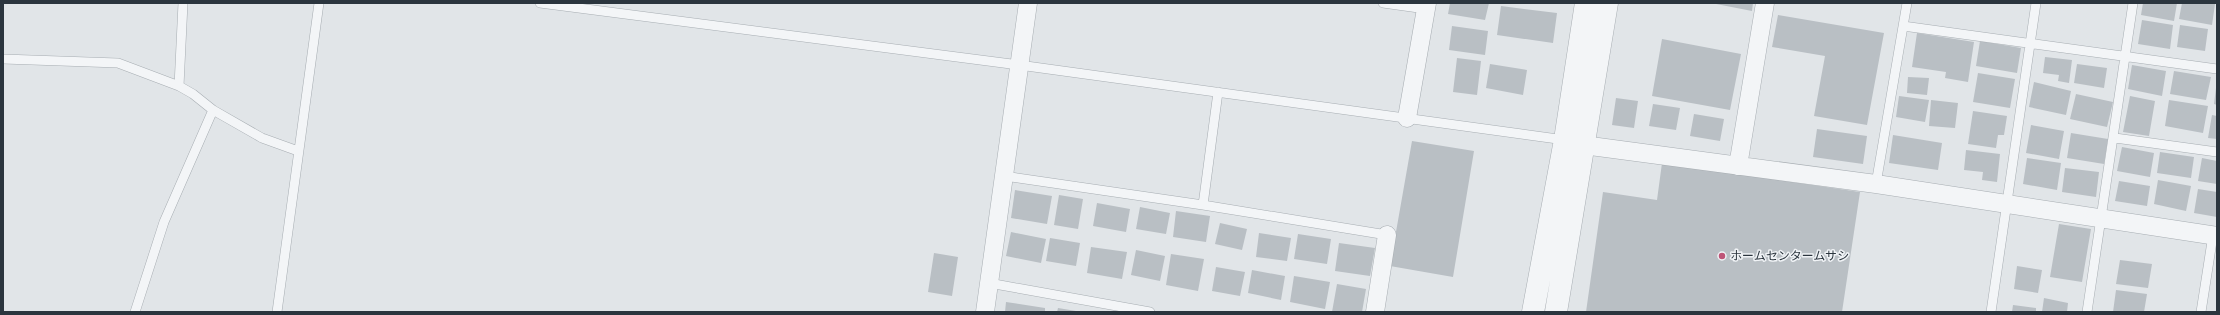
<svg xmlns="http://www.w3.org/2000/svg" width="2220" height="315" font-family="'Archivo Narrow','Noto Sans JP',sans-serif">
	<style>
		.building { fill: #b9bfc4 }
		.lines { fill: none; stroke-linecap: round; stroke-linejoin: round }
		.service-casing { stroke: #a7adb2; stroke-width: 10 }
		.minor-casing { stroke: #a7adb2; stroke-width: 19 }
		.tertiary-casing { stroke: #a7adb2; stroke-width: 23 }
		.service { stroke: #f3f5f7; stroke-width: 9 }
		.minor { stroke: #f3f5f7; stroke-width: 18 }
		.tertiary { stroke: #f3f5f7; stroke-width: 22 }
		.poi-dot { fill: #be5477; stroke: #f0f3f6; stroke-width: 1.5 }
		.labels { text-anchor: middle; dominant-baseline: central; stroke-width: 3; stroke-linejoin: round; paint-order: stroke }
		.poi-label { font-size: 12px; fill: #2b353e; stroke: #f0f3f6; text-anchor: start }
	</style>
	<rect width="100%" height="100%" fill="#e1e5e8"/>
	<path class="building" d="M 1450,3 L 1489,3 L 1485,20 L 1448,14 Z
		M 1711,3 L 1753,3 L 1752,11 Z
		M 2143,3 L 2177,3 L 2174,21 L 2141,15 Z
		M 2182,3 L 2215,4 L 2212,25 L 2179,19 Z
		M 1501,6 L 1557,13 L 1553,43 L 1497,35 Z
		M 1778,15 L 1884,33 L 1867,125 L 1814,116 L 1825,56 L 1772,47 Z
		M 2142,20 L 2173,25 L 2170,49 L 2138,44 Z
		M 2180,25 L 2208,29 L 2205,51 L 2177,47 Z
		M 1452,26 L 1488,31 L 1485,55 L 1449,50 Z
		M 1917,33 L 1974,42 L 1968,82 L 1945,78 L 1946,72 L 1912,67 Z
		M 1662,39 L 1741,54 L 1730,110 L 1652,96 Z
		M 1980,41 L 2021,48 L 2017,73 L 1976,66 Z
		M 2045,57 L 2072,60 L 2069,83 L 2058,81 L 2059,75 L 2043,73 Z
		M 1457,58 L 1481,61 L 1477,95 L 1453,92 Z
		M 1490,64 L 1527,70 L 1523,95 L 1486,88 Z
		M 2077,64 L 2107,68 L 2104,88 L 2074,83 Z
		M 2132,65 L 2166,71 L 2162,96 L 2128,89 Z
		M 2174,71 L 2211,77 L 2206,100 L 2170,94 Z
		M 1978,73 L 2015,79 L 2010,108 L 1973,102 Z
		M 1908,77 L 1929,78 L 1927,95 L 1907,93 Z
		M 2034,82 L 2071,91 L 2066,115 L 2029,107 Z
		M 2216,88 L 2217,88 L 2217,105 L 2214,104 Z
		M 2076,94 L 2113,102 L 2107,127 L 2070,119 Z
		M 1899,96 L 1929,100 L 1925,122 L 1896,117 Z
		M 2130,96 L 2155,101 L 2149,136 L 2123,132 Z
		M 1616,98 L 1638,101 L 1634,128 L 1612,125 Z
		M 1931,100 L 1958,103 L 1955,128 L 1929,126 Z
		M 2169,100 L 2208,106 L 2203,133 L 2165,126 Z
		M 1653,104 L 1680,108 L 1676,130 L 1649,126 Z
		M 1973,111 L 2007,116 L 2004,135 L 1998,135 L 1996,148 L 1968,144 Z
		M 1694,114 L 1724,119 L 1720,141 L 1690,136 Z
		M 2212,115 L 2217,116 L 2217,139 L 2208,138 Z
		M 2031,125 L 2064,131 L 2059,159 L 2026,153 Z
		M 1817,129 L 1867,136 L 1863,164 L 1813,157 Z
		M 2071,133 L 2108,139 L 2104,164 L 2067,158 Z
		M 1893,135 L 1942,143 L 1938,170 L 1889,163 Z
		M 1412,141 L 1474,151 L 1453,277 L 1390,266 Z
		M 2122,147 L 2154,153 L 2150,177 L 2117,171 Z
		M 1966,150 L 2000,154 L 1997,182 L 1982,180 L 1983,172 L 1964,170 Z
		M 2160,152 L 2194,157 L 2191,178 L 2157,173 Z
		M 2027,158 L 2061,163 L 2057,190 L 2023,184 Z
		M 2202,158 L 2217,161 L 2217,184 L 2198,181 Z
		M 1662,163 L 1860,192 L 1842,312 L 1586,312 L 1603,192 L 1657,200 Z
		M 2065,168 L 2099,172 L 2096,197 L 2062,192 Z
		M 2158,180 L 2191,186 L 2186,211 L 2154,204 Z
		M 2119,181 L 2150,186 L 2147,206 L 2115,201 Z
		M 2198,189 L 2217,192 L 2217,217 L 2194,213 Z
		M 1015,190 L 1052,196 L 1047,224 L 1011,218 Z
		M 1059,195 L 1083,199 L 1078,229 L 1054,225 Z
		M 1097,203 L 1130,209 L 1126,232 L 1093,226 Z
		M 1140,207 L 1170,213 L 1166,234 L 1136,229 Z
		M 1176,211 L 1210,216 L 1206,242 L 1173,237 Z
		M 1220,223 L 1247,229 L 1242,250 L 1215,244 Z
		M 2059,224 L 2091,229 L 2082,282 L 2050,277 Z
		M 1011,232 L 1046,239 L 1041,263 L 1006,256 Z
		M 1259,233 L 1291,238 L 1287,261 L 1256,257 Z
		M 1298,234 L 1331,239 L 1327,264 L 1294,259 Z
		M 1050,238 L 1080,243 L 1076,266 L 1046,261 Z
		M 1339,243 L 1375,248 L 1370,276 L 1335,271 Z
		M 1091,247 L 1127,252 L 1122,279 L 1087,273 Z
		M 1136,250 L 1165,256 L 1160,281 L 1131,275 Z
		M 934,253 L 958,257 L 952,296 L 928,292 Z
		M 1171,254 L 1204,259 L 1198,291 L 1166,285 Z
		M 2120,260 L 2152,264 L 2148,288 L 2116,284 Z
		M 2017,266 L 2042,270 L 2038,293 L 2014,289 Z
		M 1216,267 L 1245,272 L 1240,296 L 1212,291 Z
		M 1252,270 L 1285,276 L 1281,300 L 1248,293 Z
		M 1294,276 L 1330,282 L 1325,309 L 1290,302 Z
		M 1337,284 L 1366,289 L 1362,312 L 1332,312 Z
		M 2116,290 L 2147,294 L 2144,312 L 2113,312 Z
		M 2044,298 L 2068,303 L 2067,312 L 2042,312 Z
		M 1006,302 L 1045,308 L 1045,312 L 1005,312 Z
		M 2013,305 L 2036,308 L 2036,312 L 2012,312 Z
		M 1058,308 L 1076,311 L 1076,312 L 1057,312 Z"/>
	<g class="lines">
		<g class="service-casing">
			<path id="service" d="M 540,3 L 1019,65 L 1565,140
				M 1383,3 L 1426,9
				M 1903,26 L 2217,69
				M 3,59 L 118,63 L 179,86 L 193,94 L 213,110 L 262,138 L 298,151
				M 179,86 L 183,3
				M 2115,138 L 2217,152
				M 1004,176 L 1203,205 L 1387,235
				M 1876,184 L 1907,3
				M 1203,205 L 1218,92
				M 989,283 L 1150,312
				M 135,312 L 164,222 L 213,110
				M 277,312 L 319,3
				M 1991,312 L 2036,3
				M 2087,312 L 2133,3
				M 2201,312 L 2213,235"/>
		</g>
		<g class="minor-casing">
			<path id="minor" d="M 1407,118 L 1427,3
				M 1583,145 L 1876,184 L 2217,236
				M 1738,166 L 1765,3
				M 985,312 L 1028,3
				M 1375,312 L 1387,235"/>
		</g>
		<g class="tertiary-casing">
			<path id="tertiary" d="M 1533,312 L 1565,140 L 1586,3
				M 1556,312 L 1607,3"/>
		</g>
		<use href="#service" class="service"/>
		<use href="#minor" class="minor"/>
		<use href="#tertiary" class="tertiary"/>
	</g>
	<circle class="poi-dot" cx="1722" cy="256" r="4"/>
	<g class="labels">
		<g class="poi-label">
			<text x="1730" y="256">ホームセンタームサシ</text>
		</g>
	</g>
	<rect width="2220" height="315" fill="none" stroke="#2b353e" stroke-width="8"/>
</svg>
